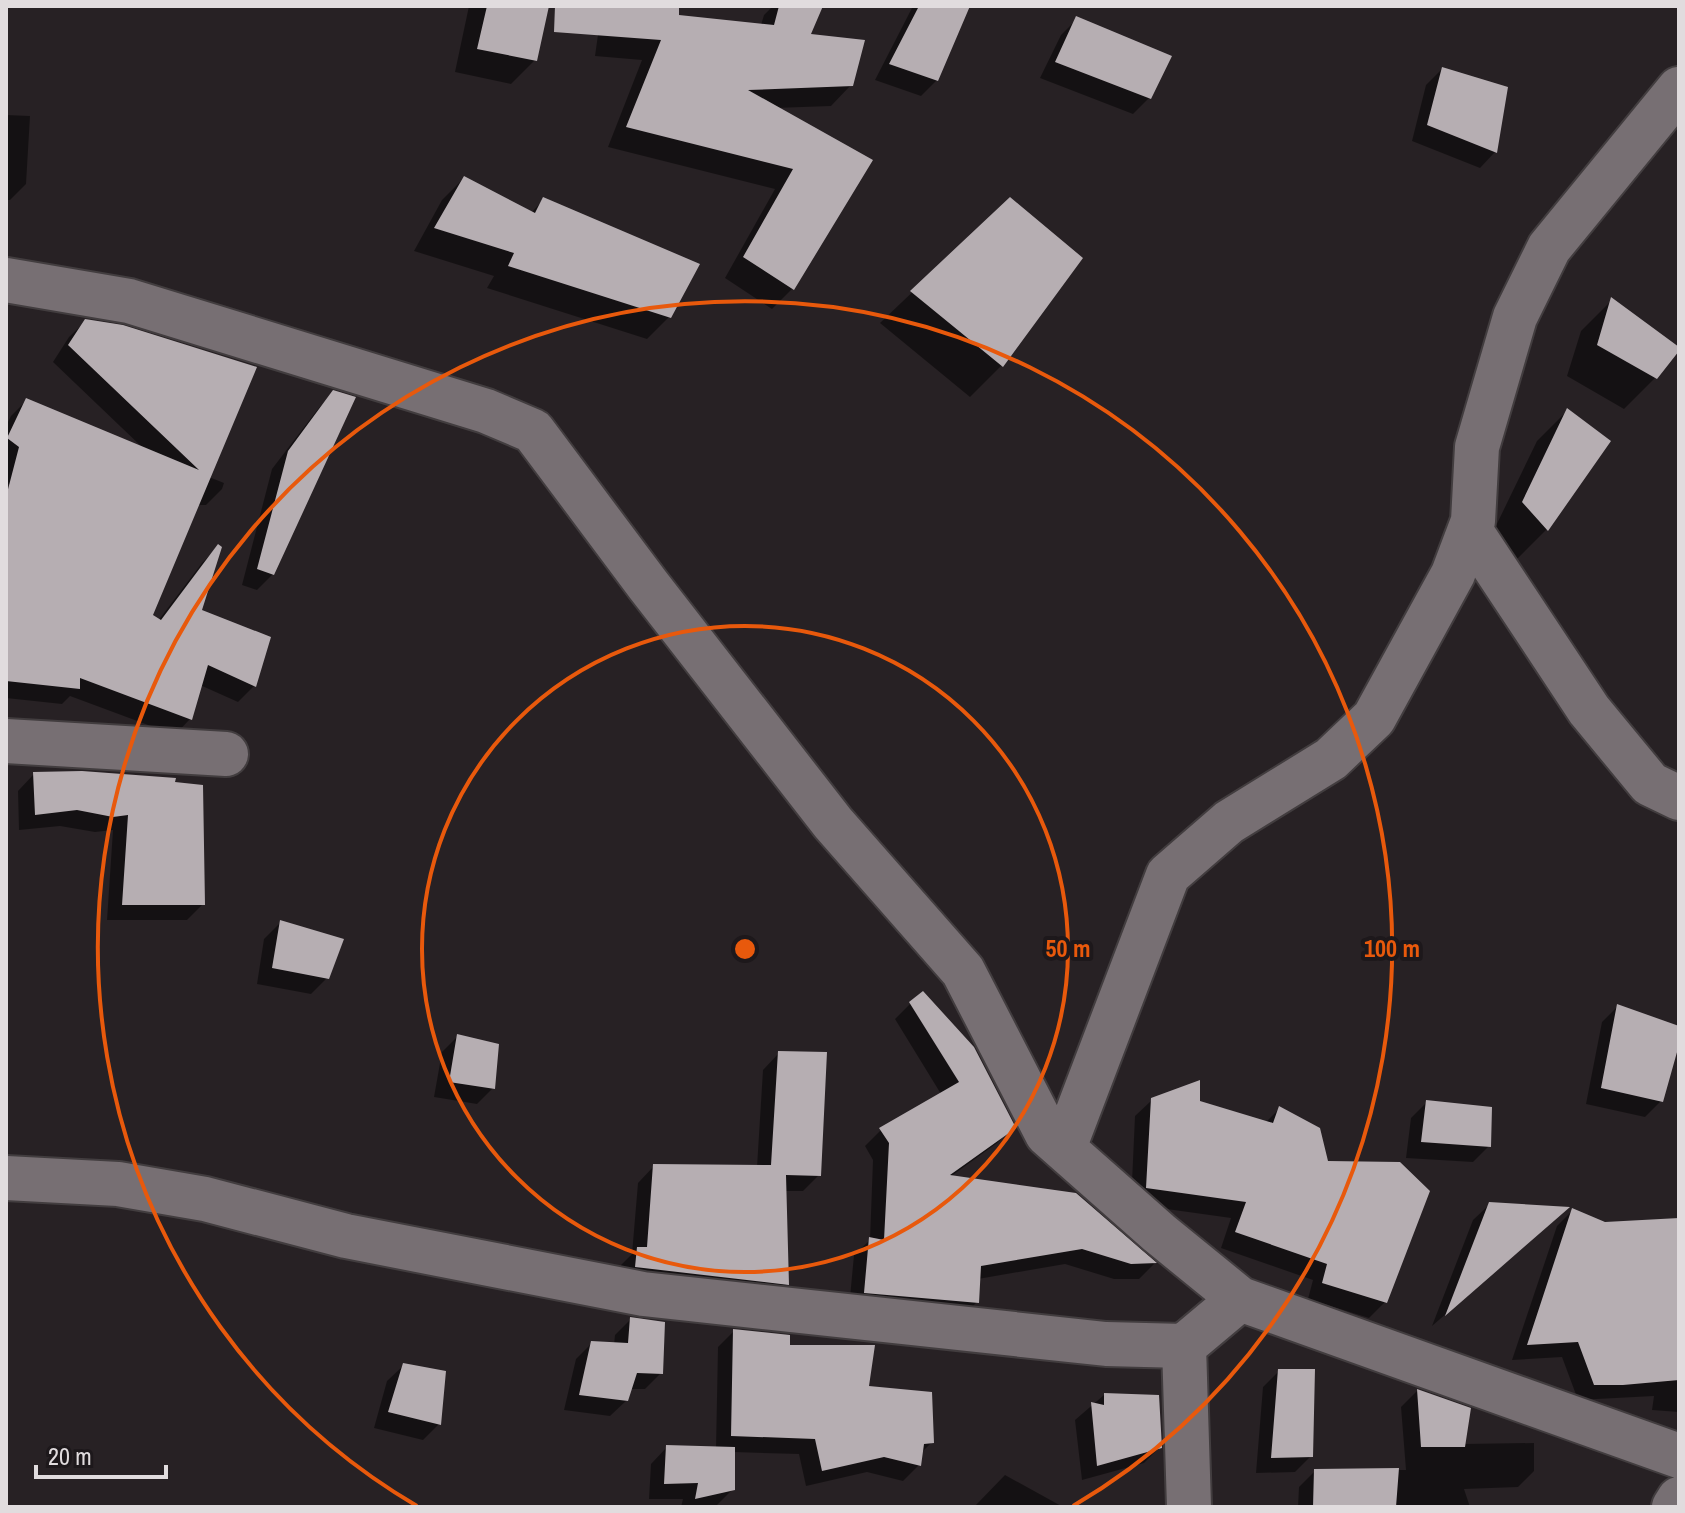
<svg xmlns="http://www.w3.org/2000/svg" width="1685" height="1513" font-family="'Archivo Narrow',sans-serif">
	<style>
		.shadow { fill: #0007 }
		.building { fill: #b6aeb2 }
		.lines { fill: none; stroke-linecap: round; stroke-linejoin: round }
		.minor-casing { stroke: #423d3f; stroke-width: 48 }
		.minor { stroke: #776f73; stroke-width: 44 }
		.ring { fill: none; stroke: #e8590c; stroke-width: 4 }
		.centre { fill: #e8590c; stroke: #1d181b; stroke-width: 4 }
		.ring-label { font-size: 24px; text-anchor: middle; font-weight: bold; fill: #e8590c; stroke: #1d181b; stroke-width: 8; stroke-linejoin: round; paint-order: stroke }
	</style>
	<rect width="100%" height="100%" fill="#272124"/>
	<path class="shadow" d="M 469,6 L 547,6 L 535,60 L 511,84 L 455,72 Z
		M 602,6 L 677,6 L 676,17 L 761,25 L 764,15 L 773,6 L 820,6 L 808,35 L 851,85 L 831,106 L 775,108 L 870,161 L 792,289 L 772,309 L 725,278 L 775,189 L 608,147 L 642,60 L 595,56 Z
		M 913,6 L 968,6 L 937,80 L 921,96 L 875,80 Z
		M 1077,19 L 1169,57 L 1149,98 L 1133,114 L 1040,78 L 1061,35 Z
		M 1442,69 L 1495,152 L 1480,168 L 1412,141 L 1426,85 Z
		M 6,115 L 30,116 L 26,184 L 10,200 L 6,200 Z
		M 464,178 L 531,213 L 544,199 L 669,317 L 647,339 L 487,288 L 494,276 L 414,251 L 442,200 Z
		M 1010,199 L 1080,259 L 1001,366 L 970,397 L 880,323 Z
		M 1612,300 L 1655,378 L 1624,409 L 1567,376 L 1581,331 Z
		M 86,321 L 209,477 L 224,483 L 222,489 L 206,505 L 197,505 L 150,616 L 158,621 L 202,563 L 218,547 L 200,611 L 254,686 L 238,702 L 200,685 L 190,719 L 175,735 L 70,696 L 62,704 L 6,698 L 6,521 L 117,496 L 6,484 L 6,426 L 11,416 L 27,400 L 144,449 L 53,362 L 69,337 Z
		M 334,392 L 273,574 L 257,590 L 242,585 L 272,469 L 318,409 Z
		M 1568,410 L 1608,441 L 1546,530 L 1516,560 L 1492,534 L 1537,441 Z
		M 34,774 L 115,774 L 203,904 L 187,920 L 107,920 L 113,830 L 95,832 L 60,826 L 19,830 L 18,791 Z
		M 280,923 L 327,978 L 311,994 L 257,984 L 264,939 Z
		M 911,1003 L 1013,1127 L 997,1143 L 950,1177 L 1075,1195 L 1154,1264 L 1139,1279 L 1114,1279 L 1065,1264 L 978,1279 L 977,1302 L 961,1318 L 849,1308 L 854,1255 L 870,1240 L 873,1160 L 865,1146 L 881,1130 L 941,1094 L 895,1019 Z
		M 1618,1006 L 1679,1028 L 1679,1038 L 1661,1101 L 1645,1117 L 1586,1104 L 1602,1022 Z
		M 458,1036 L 493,1088 L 477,1104 L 434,1097 L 442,1052 Z
		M 779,1053 L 819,1175 L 803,1191 L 785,1191 L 787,1284 L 771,1300 L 620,1282 L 621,1265 L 632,1254 L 638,1183 L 654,1166 L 757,1167 L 763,1070 Z
		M 1152,1100 L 1198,1103 L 1266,1122 L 1279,1109 L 1327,1163 L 1385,1302 L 1369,1318 L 1308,1299 L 1313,1280 L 1221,1248 L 1231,1218 L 1131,1204 L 1135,1116 Z
		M 1427,1102 L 1489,1146 L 1473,1162 L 1406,1158 L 1411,1118 Z
		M 1490,1204 L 1551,1223 L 1432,1326 L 1473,1220 Z
		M 1573,1210 L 1604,1224 L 1679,1221 L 1679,1412 L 1652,1410 L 1654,1396 L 1578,1400 L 1562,1357 L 1512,1360 L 1557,1226 Z
		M 631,1319 L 661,1373 L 645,1389 L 630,1389 L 627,1400 L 610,1416 L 564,1410 L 576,1359 L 592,1343 L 614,1345 L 615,1335 Z
		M 734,1331 L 788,1347 L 866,1388 L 932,1442 L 920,1454 L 919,1465 L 903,1481 L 867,1472 L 806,1486 L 799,1454 L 733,1452 L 733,1489 L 717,1505 L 681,1507 L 683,1499 L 649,1499 L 651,1464 L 667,1447 L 716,1448 L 718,1347 Z
		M 404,1365 L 439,1424 L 423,1440 L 374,1428 L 387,1381 Z
		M 1279,1371 L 1311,1456 L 1295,1472 L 1256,1473 L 1263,1387 Z
		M 1417,1391 L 1463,1444 L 1534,1443 L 1534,1471 L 1518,1487 L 1464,1489 L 1470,1507 L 1384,1507 L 1388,1470 L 1406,1470 L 1401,1407 Z
		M 1104,1395 L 1160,1447 L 1144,1463 L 1082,1480 L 1075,1420 Z
		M 1315,1471 L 1367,1507 L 1298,1507 L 1299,1487 Z
		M 1005,1475 L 1063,1507 L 974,1507 Z"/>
	<path class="building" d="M 487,6 L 549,6 L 537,61 L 477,49 Z
		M 555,6 L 679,6 L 679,15 L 774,25 L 779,6 L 823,6 L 811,34 L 865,40 L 853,86 L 748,90 L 873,160 L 794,290 L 743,257 L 793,169 L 626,127 L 661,40 L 554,32 Z
		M 919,6 L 970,6 L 938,81 L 889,64 Z
		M 1076,16 L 1172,56 L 1151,99 L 1055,62 Z
		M 1442,67 L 1508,87 L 1497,153 L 1427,125 Z
		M 464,176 L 535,213 L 543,197 L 700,264 L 671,318 L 508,266 L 514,253 L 434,228 Z
		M 1010,197 L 1083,258 L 1003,367 L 910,291 Z
		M 1611,297 L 1679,347 L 1679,351 L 1657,379 L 1597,345 Z
		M 85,319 L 123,325 L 257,367 L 153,615 L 161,620 L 218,544 L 222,547 L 202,610 L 271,637 L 256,687 L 208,665 L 192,720 L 80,678 L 80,689 L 6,681 L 6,497 L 19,447 L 7,438 L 26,398 L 199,470 L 68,345 Z
		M 333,390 L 356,397 L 274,575 L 257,569 L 288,451 Z
		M 1567,408 L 1611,441 L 1548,531 L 1522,502 Z
		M 82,771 L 176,778 L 175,782 L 203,785 L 205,905 L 122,905 L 128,815 L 113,817 L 77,810 L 35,815 L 33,772 Z
		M 280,920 L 344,939 L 329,979 L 272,968 Z
		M 923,991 L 974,1047 L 1016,1128 L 950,1175 L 1076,1193 L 1157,1263 L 1131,1264 L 1082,1249 L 981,1266 L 979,1303 L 864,1293 L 869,1237 L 884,1240 L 889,1143 L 879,1128 L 959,1082 L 909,1002 Z
		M 1617,1004 L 1679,1026 L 1679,1045 L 1663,1102 L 1601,1088 Z
		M 457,1034 L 499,1044 L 495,1089 L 449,1082 Z
		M 778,1051 L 827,1052 L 821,1176 L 786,1175 L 789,1285 L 635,1267 L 637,1247 L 647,1247 L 653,1164 L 771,1165 Z
		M 1200,1080 L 1200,1101 L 1273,1123 L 1279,1106 L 1320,1128 L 1328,1161 L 1400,1162 L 1430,1191 L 1387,1303 L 1322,1283 L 1327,1264 L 1235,1232 L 1246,1202 L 1146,1188 L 1151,1098 Z
		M 1426,1100 L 1492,1107 L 1491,1147 L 1421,1142 Z
		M 1489,1202 L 1570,1207 L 1445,1316 Z
		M 1572,1208 L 1605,1222 L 1679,1218 L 1679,1380 L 1623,1385 L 1594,1385 L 1578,1342 L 1527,1345 Z
		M 630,1317 L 665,1322 L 663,1374 L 637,1373 L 628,1401 L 579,1395 L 591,1341 L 628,1343 Z
		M 733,1329 L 790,1335 L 790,1345 L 875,1345 L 869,1386 L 932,1392 L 934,1443 L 924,1444 L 921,1466 L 884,1457 L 822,1471 L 815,1439 L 731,1436 Z
		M 403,1363 L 446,1371 L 441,1425 L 388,1412 Z
		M 1278,1369 L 1315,1369 L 1313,1457 L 1271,1458 Z
		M 1417,1389 L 1471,1408 L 1465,1447 L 1421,1447 Z
		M 1104,1393 L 1159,1395 L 1162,1448 L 1097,1466 L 1091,1402 L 1104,1405 Z
		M 666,1445 L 735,1447 L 735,1490 L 695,1499 L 698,1483 L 664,1484 Z
		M 1399,1468 L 1396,1507 L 1313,1507 L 1314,1469 Z"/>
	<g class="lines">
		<g class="minor-casing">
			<path id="minor" d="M 6,280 L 129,301 L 486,411 L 533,431 L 648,585 L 833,823 L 963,971 L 1047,1134 L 1159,1233 L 1240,1299 L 1679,1456
				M 1470,530 L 1589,710 L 1650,784 L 1679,798
				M 6,741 L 226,754
				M 1064,1148 L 1168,875 L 1229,822 L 1331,759 L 1374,718 L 1453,574 L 1473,521 L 1477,447 L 1515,317 L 1549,248 L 1679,89
				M 6,1178 L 118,1184 L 205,1199 L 346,1236 L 643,1294 L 1106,1344 L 1184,1346 L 1240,1299
				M 1184,1346 L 1189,1507
				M 1674,1507 L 1679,1499"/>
		</g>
		<use href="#minor" class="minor"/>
	</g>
	<g class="ring">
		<circle cx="745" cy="949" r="323"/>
		<path d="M417 1506A647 647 0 1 1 1073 1506"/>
	</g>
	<circle cx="745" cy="949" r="12" class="centre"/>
	<g class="ring-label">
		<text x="1068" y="957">50 m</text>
		<text x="1392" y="957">100 m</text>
	</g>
	<rect width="1685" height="1513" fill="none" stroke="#e1dcde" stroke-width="16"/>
	<path d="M36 1465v12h130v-12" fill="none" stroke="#e1dcde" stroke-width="4"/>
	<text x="48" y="1465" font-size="24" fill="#e1dcde" stroke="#1d181b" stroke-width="6" paint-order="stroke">20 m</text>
</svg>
